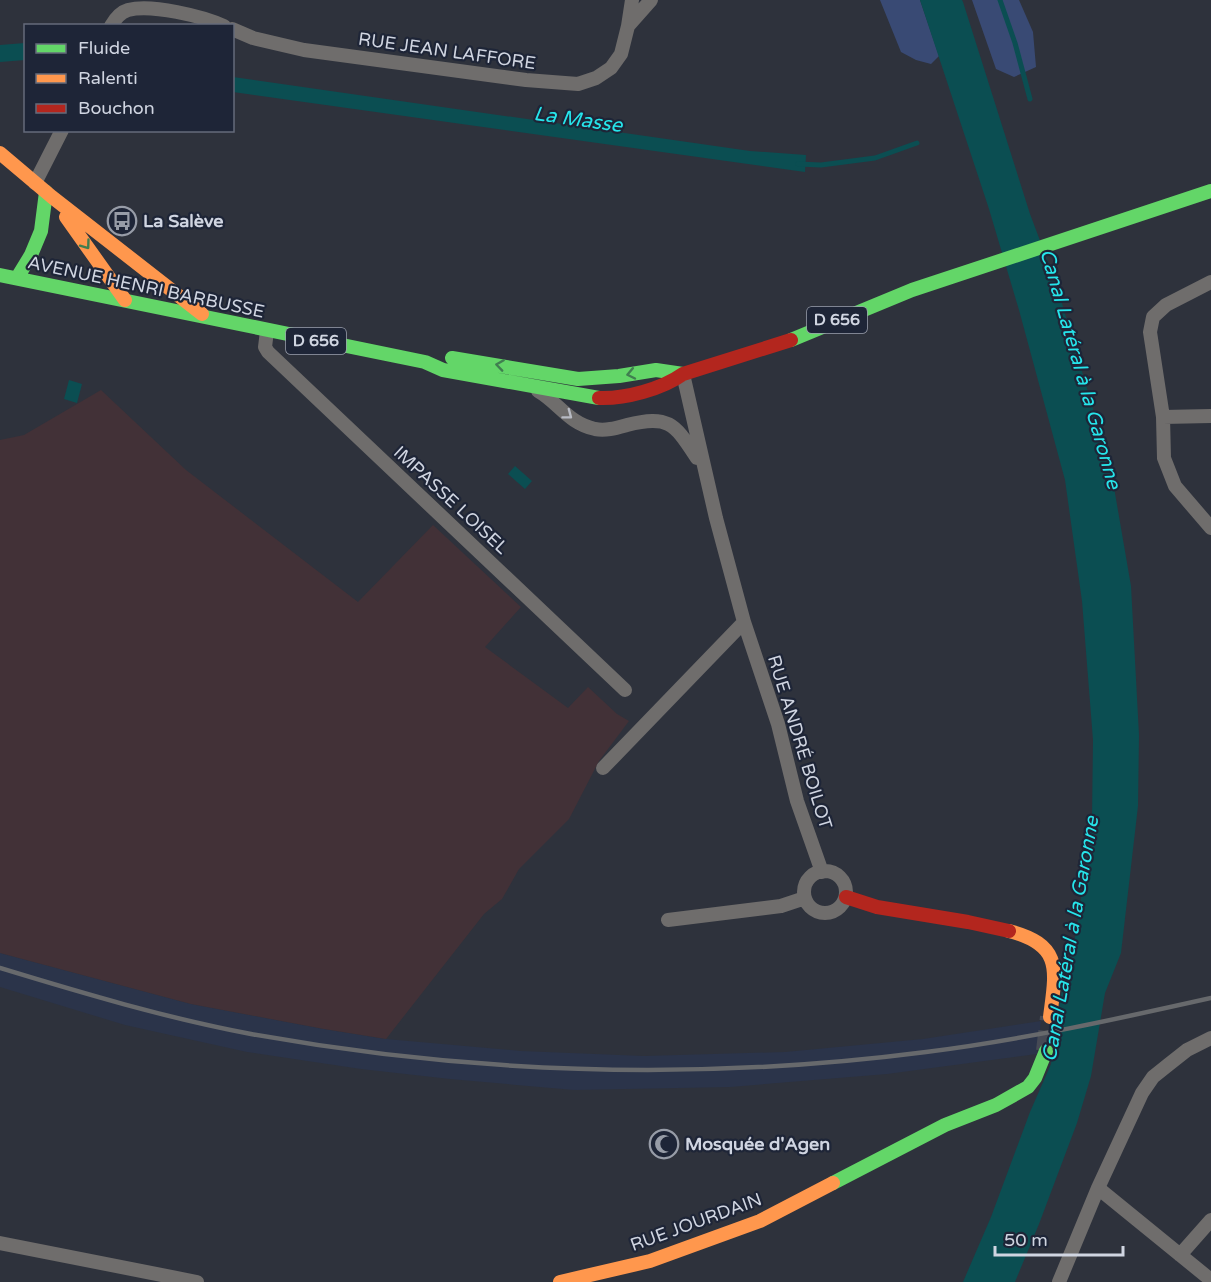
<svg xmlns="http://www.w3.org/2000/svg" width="1211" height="1282" font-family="'Varela Round',sans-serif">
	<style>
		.built { fill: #2b344a }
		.industrial { fill: #423137 }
		.green { fill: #394a74 }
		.water { fill: #0b4e52 }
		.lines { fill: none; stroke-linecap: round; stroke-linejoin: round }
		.stream { stroke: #0b4e52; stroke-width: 5 }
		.secondary-tunnel { stroke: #464a55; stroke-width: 20; stroke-dasharray: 20 10; stroke-linecap: butt }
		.street { stroke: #6f6d6c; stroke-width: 14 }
		.fast { stroke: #63d668; stroke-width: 14 }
		.slow { stroke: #ff974d; stroke-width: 14 }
		.jam { stroke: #b3261e; stroke-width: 14 }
		.rail { stroke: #67696c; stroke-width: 4.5 }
		.oneway { stroke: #407e50 }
		.oneway2 { stroke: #b8bbc4 }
		.labels { text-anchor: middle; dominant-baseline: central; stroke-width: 4.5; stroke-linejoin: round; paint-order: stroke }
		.shield { fill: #1e2537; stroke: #9ba0ae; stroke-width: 1.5 }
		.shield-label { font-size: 16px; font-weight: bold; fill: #d0d5e1 }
		.street-label { font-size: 18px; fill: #d0d5e1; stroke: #1e2537 }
		.poi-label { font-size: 18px; font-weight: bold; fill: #d0d5e1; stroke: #1e2537; text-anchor: start }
		.water-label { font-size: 20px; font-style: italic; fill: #26e5eb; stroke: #1e2537 }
	</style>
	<rect width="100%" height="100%" fill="#2e323c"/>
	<path class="built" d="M 0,953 L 191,1004 L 324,1029 L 386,1039 L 521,1051 L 644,1056 L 785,1052 L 923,1039 L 1041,1021 L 1037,1054 L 887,1074 L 730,1087 L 574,1090 L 450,1079 L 361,1069 L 247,1052 L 125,1025 L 0,987 Z"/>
	<path class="industrial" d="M 101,390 L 186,470 L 358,602 L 433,525 L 521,607 L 485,647 L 568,708 L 588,687 L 617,714 L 629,721 L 599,761 L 569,819 L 519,869 L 502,899 L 484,914 L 386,1039 L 324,1029 L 191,1004 L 0,953 L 0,440 L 24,435 Z"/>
	<path class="green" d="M 880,0 L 920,0 L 939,56 L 931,64 L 916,60 L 901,52 Z
		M 972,0 L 1019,0 L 1033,32 L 1036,67 L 1014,77 L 996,69 Z"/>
	<path class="water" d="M 920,0 L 962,0 L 963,2 L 1030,214 L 1056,283 L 1111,470 L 1131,586 L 1139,735 L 1138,806 L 1121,953 L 1105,993 L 1091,1076 L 1077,1123 L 1039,1224 L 1015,1282 L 963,1282 L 991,1217 L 1030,1112 L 1051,1064 L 1061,995 L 1076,933 L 1092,819 L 1093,740 L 1082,601 L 1065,480 L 1019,310 L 989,209 Z
		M 25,43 L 25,60 L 0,62 L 0,45 Z
		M 233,77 L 750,151 L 806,155 L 805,172 L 233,92 Z
		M 69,380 L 82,384 L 77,403 L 64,399 Z
		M 515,466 L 532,481 L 525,489 L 508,474 Z"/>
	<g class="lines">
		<path class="stream" d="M 1000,0 L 1015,43 L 1030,99
			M 798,164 L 821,165 L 875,158 L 917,143"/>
		<path class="secondary-tunnel" d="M 1046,1051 L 1050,1017"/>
		<path class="street" d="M 111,26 C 115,19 121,12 128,10 C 152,4 202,16 224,26
			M 628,26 L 651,0
			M 232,29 L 253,38 L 304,50 L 526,80 L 578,84 L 596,78 L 611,68 L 621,54 L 628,26 L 632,0
			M 35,183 L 62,130
			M 1211,282 L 1166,305 L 1153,317 L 1150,332 L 1163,417 L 1164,458 L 1175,486 L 1211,528
			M 267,331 L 265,347 L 268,352 L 625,690
			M 538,391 C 559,403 568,423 595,429 C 606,431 616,428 627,425 C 670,414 675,425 697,458
			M 1163,417 L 1211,416
			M 744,622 L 778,724 L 797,801 L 822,872
			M 603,768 L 744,622 L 716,518 L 683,374
			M804 892a21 21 0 1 1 42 0a21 21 0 1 1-42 0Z
			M 668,920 L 781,906 L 805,898
			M 1098,1188 L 1211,1280
			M 0,1243 L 197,1282
			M 1180,1255 L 1211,1220
			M 1059,1282 L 1098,1188 L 1142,1093 L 1153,1077 L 1168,1065 L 1187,1050 L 1211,1038"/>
		<path class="fast" d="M 0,275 L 425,362 L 443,370 L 599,398
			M 17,278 L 31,255 L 41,231 L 46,192
			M 791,340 L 912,290 L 1211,191
			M 452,358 L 578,379 L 619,376 L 656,370 L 683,374
			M 833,1183 L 945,1125 L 996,1105 L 1028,1087 L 1035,1078 L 1046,1051"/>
		<path class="slow" d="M 0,153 L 52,197 L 202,314
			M 66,217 L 125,300
			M 1009,931 C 1063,945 1056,970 1050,1017
			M 560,1282 L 650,1261 L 760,1221 L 833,1183"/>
		<path class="jam" d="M 599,398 C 625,399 662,389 683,374 L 791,340
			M 846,897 L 877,907 L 968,922 L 1009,931"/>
		<path class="rail" d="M 0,968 C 82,993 166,1018 251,1034 C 473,1074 702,1081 926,1052 C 1022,1040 1117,1019 1211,998"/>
	</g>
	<defs><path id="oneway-chevron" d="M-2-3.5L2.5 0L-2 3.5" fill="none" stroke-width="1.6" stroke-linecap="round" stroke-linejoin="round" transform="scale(1.5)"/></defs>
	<g class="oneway">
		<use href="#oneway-chevron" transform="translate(86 245) rotate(54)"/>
		<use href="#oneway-chevron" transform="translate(500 365) rotate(-172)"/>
		<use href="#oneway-chevron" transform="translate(631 374) rotate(168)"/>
	</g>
	<use class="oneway2" href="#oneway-chevron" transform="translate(568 415) rotate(37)"/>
	<defs>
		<g id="bus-ring" transform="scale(1.5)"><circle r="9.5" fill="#1e2537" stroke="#979ca7" stroke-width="1.5"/><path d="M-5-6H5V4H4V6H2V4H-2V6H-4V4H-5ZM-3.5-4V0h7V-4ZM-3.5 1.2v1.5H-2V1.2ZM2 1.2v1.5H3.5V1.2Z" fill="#979ca7"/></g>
		<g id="mosque-ring" transform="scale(1.5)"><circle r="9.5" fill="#1e2537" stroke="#979ca7" stroke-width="1.5"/><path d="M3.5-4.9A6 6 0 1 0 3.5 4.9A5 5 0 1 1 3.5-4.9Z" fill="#979ca7"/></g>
	</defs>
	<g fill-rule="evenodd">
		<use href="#bus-ring" x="122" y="221"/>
		<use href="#mosque-ring" x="664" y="1144"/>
	</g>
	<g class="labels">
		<g class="shield">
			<rect x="807" y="307" width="60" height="26" rx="4.5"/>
			<rect x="286" y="328" width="60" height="26" rx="4.5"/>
		</g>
		<g class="shield-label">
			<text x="837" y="320">D 656</text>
			<text x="316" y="341">D 656</text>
		</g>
		<g class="street-label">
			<text transform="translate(447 51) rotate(8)">RUE JEAN LAFFORE</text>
			<text transform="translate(146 287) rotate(12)">AVENUE HENRI BARBUSSE</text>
			<text transform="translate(451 500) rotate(43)">IMPASSE LOISEL</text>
			<text transform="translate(800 742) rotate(73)">RUE ANDRÉ BOILOT</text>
			<text transform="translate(696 1222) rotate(-20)">RUE JOURDAIN</text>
		</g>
		<g class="poi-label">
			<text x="143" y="221">La Salève</text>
			<text x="685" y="1144">Mosquée d'Agen</text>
		</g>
		<g class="water-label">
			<text transform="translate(578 120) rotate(8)">La Masse</text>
			<text transform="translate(1080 369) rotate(74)">Canal Latéral à la Garonne</text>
			<text transform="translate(1071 939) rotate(-80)">Canal Latéral à la Garonne</text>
		</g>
	</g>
	<rect x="24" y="24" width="210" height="108" fill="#1e2537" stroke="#656b7b" stroke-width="1.5"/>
	<rect x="36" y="44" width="30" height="9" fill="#63d668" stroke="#656b7b" stroke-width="1.5"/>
	<text x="78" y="54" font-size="18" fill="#d0d5e1">Fluide</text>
	<rect x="36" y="74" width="30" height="9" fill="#ff974d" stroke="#656b7b" stroke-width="1.5"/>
	<text x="78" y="84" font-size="18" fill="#d0d5e1">Ralenti</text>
	<rect x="36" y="104" width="30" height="9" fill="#b3261e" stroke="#656b7b" stroke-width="1.5"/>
	<text x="78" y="114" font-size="18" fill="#d0d5e1">Bouchon</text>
	<path d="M995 1246v9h128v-9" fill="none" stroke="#d0d5e1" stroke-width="3"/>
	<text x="1004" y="1246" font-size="18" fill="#d0d5e1" stroke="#1e2537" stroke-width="4.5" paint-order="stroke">50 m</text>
</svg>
